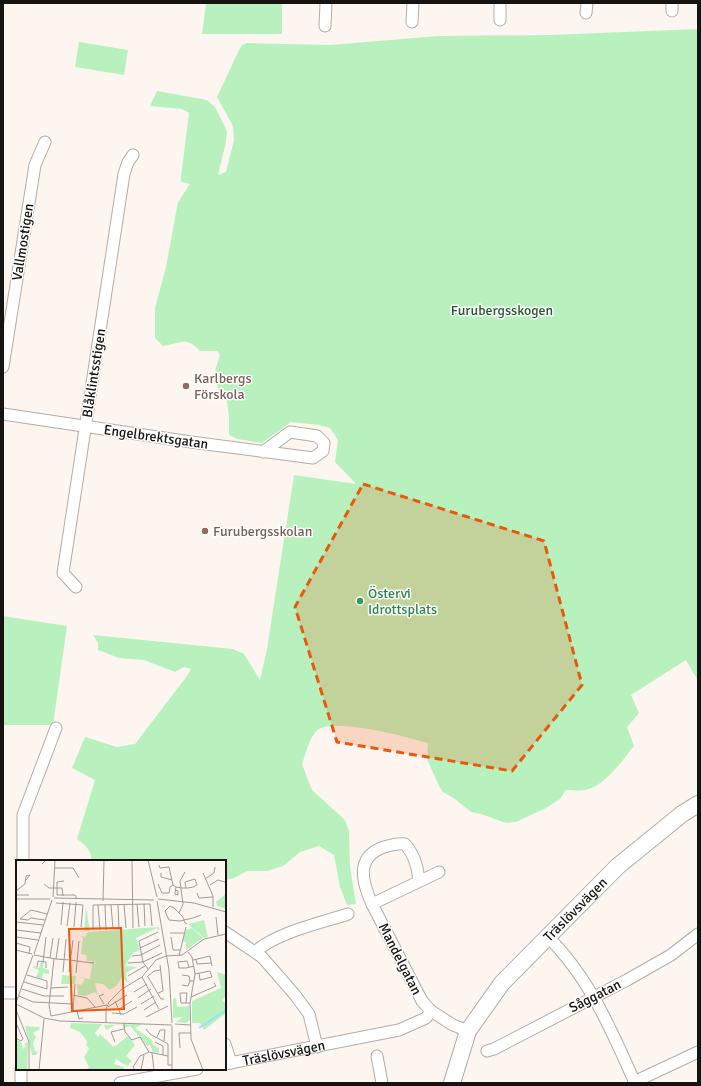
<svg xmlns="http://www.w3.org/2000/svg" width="701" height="1086" font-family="Signika,sans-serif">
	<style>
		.green { fill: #b9f1be }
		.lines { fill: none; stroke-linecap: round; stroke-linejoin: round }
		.street-casing { stroke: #b3aca7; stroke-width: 13 }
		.secondary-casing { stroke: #b3aca7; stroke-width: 18 }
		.street { stroke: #fff; stroke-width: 11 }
		.secondary { stroke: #fff; stroke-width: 16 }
		.marked { fill: #e8590c; fill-opacity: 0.2; stroke: #e8590c; stroke-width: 3; stroke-dasharray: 8 5; stroke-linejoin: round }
		.education-dot { fill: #8d6e63; stroke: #fff; stroke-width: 1.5 }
		.leisure-dot { fill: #2e9e5b; stroke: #fff; stroke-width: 1.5 }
		.labels { text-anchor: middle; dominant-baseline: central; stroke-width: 3; stroke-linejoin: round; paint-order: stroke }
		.street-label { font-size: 14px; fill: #161412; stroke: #fff }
		.park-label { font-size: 14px; fill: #21582b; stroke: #fff }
		.education-label { font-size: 14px; fill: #785e54; stroke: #fff; text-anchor: start }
		.leisure-label { font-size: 14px; fill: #27864d; stroke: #fff; text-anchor: start }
		.inset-river { fill: none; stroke: #9ae1f5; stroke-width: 2 }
		.inset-road { fill: none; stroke: #a19b97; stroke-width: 1 }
		.view { fill: #e8590c; fill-opacity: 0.15; stroke: #e8590c; stroke-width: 2 }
		.inset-edge { fill: none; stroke: #161412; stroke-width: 2 }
	</style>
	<rect width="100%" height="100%" fill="#fdf5f0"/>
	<path class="green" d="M 206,3 L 282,3 L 282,34 L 202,34 Z
		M 698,29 L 698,681 L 686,660 L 631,695 L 639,713 L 627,727 L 634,746 C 622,761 605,786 585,790 C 579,791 572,790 566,790 L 560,799 L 546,808 L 516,822 L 506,823 L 481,814 L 471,812 L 455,799 L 443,792 L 439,786 L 427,759 L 428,743 C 408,737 336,718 319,729 C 309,736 306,754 302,764 L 312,790 L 345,820 L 349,831 L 350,867 L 356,904 L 347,905 L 340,887 L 334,855 L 319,846 L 300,852 L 283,866 L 267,871 L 247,871 L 234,878 L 225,880 L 225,861 L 91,861 C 92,850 85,845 77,839 L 95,780 L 72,768 L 85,737 L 117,747 L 135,744 L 187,676 L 191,669 L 184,667 L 175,672 L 144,660 L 119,658 L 98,650 L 98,643 L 93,635 L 233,649 L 244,654 L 260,680 L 267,649 L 294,475 L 356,484 L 335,462 L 338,440 L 330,428 L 319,425 L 291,422 L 262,443 L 237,439 L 229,435 L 229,416 L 226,395 L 220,394 C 213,375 214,373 220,355 L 217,351 L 200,351 C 186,336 181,343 163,346 L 155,338 L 155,308 L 166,267 L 178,202 L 190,184 L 181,182 L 181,177 L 189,113 L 182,109 L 150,106 L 157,91 L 207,100 L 215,107 L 227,131 L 226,142 L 218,175 L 226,172 L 234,140 L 233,126 L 217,97 L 239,50 L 242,45 L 247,43 L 330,45 L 438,36 L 551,35 Z
		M 79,42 L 128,50 L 124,75 L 75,67 Z
		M 3,616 L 67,626 L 53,725 L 3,725 Z"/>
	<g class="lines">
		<g class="street-casing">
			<g id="street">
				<path d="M 672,11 L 672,3"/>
				<path d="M 586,13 L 587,3"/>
				<path d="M 500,20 L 500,3"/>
				<path d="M 412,22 L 413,3"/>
				<path d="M 325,26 L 326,3"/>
				<path d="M 3,367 L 35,165 L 45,142"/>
				<path d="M 3,414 L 191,442 L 313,458 L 323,451 L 324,443 L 317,436 L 290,432 L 263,452"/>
				<path d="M 76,587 L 63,573 L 124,174 L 128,162 L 133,155"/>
				<path d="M 23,861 L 23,815 L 56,728"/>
				<path d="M 372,904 C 362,882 355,857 384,847 C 391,845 397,843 405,844 C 414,854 418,868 419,881"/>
				<path d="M 225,932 L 262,957 L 295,995 L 309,1014 L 317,1047"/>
				<path d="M 547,936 C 589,977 612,1031 635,1083"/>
				<path d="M 255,952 C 275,933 321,923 348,914"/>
				<path d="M 3,993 L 17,993"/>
				<path d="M 431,1011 L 422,1001 L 372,904 L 439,872"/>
				<path d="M 225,1044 L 231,1063"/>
				<path d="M 487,1051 L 494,1049 L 627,980 L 671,955 L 698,934"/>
				<path d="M 377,1056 L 382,1083"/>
				<path id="s1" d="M 225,1064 L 399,1030 L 426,1018 L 431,1011 L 453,1025 L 468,1031"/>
				<path d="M 634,1082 L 698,1052"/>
				<path d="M 21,1083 L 21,1069"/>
				<path d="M 120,1083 L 197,1069"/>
			</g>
		</g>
		<g class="secondary-casing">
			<g id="secondary">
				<path id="s2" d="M 452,1083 L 468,1031 L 502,983 L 618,866 L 682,814 L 698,804"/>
			</g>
		</g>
		<use href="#street" class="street"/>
		<use href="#secondary" class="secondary"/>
	</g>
	<path class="marked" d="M 363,484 L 544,541 L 582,685 L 512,771 L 337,742 L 295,607 Z"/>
	<g class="education-dot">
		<circle cx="186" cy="386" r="4"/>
		<circle cx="205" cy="531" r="4"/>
	</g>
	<circle class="leisure-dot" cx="360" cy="601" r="4"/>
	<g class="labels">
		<g class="street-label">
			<text transform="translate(23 242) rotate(-81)">Vallmostigen</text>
			<text transform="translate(94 373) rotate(-81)">Blåklintsstigen</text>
			<text transform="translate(156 437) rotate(8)">Engelbrektsgatan</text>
			<text stroke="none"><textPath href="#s2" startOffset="217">Träslövsvägen</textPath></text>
			<text transform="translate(400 959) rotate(63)">Mandelgatan</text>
			<text transform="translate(595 996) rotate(-27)">Såggatan</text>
			<text stroke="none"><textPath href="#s1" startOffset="60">Träslövsvägen</textPath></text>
		</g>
		<g class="park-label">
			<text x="502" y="310">Furubergsskogen</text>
		</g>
		<g class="education-label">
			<text x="194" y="378">Karlbergs<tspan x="194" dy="16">Förskola</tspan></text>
			<text x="213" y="531">Furubergsskolan</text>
		</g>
		<g class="leisure-label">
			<text x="368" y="593">Östervi<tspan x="368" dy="16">Idrottsplats</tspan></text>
		</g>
	</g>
	<g transform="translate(16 860)">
		<rect width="210" height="210" fill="#fdf5f0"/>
		<path d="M 210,34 L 210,49 L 201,46 L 200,42 ZM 70,46 L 74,71 L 68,71 L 69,62 ZM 188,60 L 192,77 L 188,78 L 172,64 ZM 143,67 L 143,71 L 141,68 L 120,78 L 124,90 L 117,93 L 109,106 L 121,107 L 110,113 L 112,124 L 106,117 L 101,125 L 94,130 L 87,124 L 79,123 L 82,136 L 79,132 L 69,136 L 62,135 L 61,124 L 65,125 L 69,119 L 62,117 L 74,119 L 76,104 L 80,104 L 79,101 L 71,101 L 70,95 L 65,94 L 67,78 L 65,76 L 69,77 L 72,72 ZM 176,68 L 187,78 L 170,90 L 170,82 L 166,81 L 170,70 ZM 25,102 L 28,102 L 27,108 L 33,110 L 33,114 L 27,113 L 26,119 L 20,117 L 23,110 L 17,108 L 18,106 L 23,108 ZM 201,112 L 210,115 L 210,135 L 206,141 L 210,143 L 210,153 L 188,170 L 184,163 L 176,163 L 176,141 L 205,128 ZM 46,115 L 60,116 L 59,124 L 45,124 ZM 160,138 L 161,147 L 173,146 L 174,160 L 170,163 L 160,162 L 167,157 L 157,158 L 157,139 ZM 55,163 L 86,164 L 79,173 L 82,177 L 84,174 L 98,187 L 112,176 L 119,185 L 110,196 L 116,201 L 111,206 L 100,199 L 98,204 L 108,207 L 107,210 L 70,210 L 73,207 L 68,197 L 72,191 L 68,187 L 72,190 L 73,188 L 70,185 L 71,181 L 64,172 L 54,168 ZM 126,164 L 119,168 L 136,180 L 137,185 L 143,188 L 143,193 L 137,192 L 134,185 L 131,186 L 114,166 L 107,168 L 106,165 L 99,165 L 90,170 L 88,165 ZM 9,166 L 23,167 L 24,169 L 17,173 L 20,177 L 17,183 L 19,191 L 22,192 L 20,195 L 16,195 ZM 0,179 L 5,182 L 7,189 L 10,186 L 8,184 L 12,182 L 11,210 L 0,210 Z" fill="#b9f1be"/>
		<path class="inset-river" d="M 183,168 L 210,150"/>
		<path class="inset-road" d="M 116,0 L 117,68M 132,0 L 141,37M 26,4 L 30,0 L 39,0M 143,5 L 144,8 L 153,7 L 157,25 L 160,27 L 166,28 L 172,28 L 177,27 L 181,25 L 179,19 L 169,22 L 170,28M 39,8 L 57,8 L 63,18M 145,13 L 145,17 L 156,20M 187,13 L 197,36 L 197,47M 189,19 L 198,13 L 199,7M 48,21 L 41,22 L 41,35 L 59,35 L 61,39M 28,24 L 33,28 L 46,28 L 47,36M 142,24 L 146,33 L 153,33 L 154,27 L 157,25M 194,25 L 202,20 L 209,22M 159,30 L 162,31 L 162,35 L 159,34 L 159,33 L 160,27M 0,31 L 9,24 L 10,16 L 14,15 L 10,20M 181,33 L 183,38 L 197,37M 0,35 L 13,35M 37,37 L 39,0M 38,38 L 138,40M 0,39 L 34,39M 142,39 L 178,43 L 210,52M 87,41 L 88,0M 141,41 L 153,110 L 156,163M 40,43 L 67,45 L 65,67M 108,44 L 110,68M 121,44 L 123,67M 128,44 L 129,66M 82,45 L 84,70M 89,45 L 90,70M 95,45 L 97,69M 102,45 L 103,68M 15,50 L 31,54M 163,53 L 167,44 L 164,21 L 169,12M 200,57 L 202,75M 4,59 L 12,60 L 15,58 L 29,60M 4,59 L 15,50M 0,62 L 27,65M 171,64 L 169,63 L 168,61 L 168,59 L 166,56 L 158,48 L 154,46 L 149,51 L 153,60 L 164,61 L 168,60 L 177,58 L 185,55M 45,65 L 47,42M 51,66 L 54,43M 58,67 L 60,42M 0,70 L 25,73M 77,70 L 77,45 L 134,44 L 136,66M 154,73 L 168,73M 0,77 L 22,80M 155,77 L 157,90 L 164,90M 0,83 L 14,87 L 13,94M 124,88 L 143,79M 0,90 L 16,94M 172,92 L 176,97 L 179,114 L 174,143 L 175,179 L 187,210M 18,94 L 36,40M 18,95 L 40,99 L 54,100 L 68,102 L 78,103 L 78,102 L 74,103M 116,96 L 125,95 L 144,85M 163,96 L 170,67M 34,98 L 37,78M 38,99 L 33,145 L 35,156 L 91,145M 40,99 L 43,78M 180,99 L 181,104 L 195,103M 177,100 L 194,96 L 196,106M 27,102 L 30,77M 112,103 L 127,102 L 146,93M 21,107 L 22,101 L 30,102 L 30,108M 173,107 L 171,101 L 162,102 L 163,108 L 170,108 L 178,106M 132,109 L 127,102 L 123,81 L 142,72M 47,112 L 50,79M 53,112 L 57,80M 60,113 L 63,81M 179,114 L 194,111 L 196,117 L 184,120 L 183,113M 11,115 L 31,121 L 31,129M 166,115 L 173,116 L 174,121M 112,116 L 129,106M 126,117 L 143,149M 131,117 L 138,111 L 145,110M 132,117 L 145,139 L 148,139M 8,122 L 31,129M 166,125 L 172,126 L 174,121 L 178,121M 35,128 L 52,127M 6,129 L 28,136 L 48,136M 118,132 L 131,124M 142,133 L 147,131 L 144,105M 57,135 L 71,138 L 79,147M 3,136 L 17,142 L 57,144M 175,137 L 200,126 L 198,123M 122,138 L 135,129M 99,141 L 105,155M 0,143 L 17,95M 170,143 L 171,133 L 164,133 L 165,143 L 174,143M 0,144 L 28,158 L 44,161 L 156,165M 88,144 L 83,136 L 88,134M 125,144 L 138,136M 92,147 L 111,135M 103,149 L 116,141M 0,150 L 13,182 L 13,210M 128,150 L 140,142M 61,151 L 63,159 L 67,158M 57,152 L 59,124M 96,153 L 108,154 L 121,147M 130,157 L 152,146M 0,163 L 7,179 L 5,181 L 0,178M 90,163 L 90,149 L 93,142 L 106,129 L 126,117 L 140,100 L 150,96 L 166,95 L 188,79 L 210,74M 108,163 L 109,172 L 116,180 L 124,177 L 133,192 L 152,196M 159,164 L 174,165M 130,169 L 134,174 L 152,184 L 152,205 L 156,205M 141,177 L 144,170 L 149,170 L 148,181M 99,182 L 95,172 L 108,169M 139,182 L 147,186 L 147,195M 164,188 L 163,173 L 175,173M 136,193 L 138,210M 23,210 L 28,159M 119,210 L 117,207 L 124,196 L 133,192M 125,210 L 128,195M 156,210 L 156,166"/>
		<path class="view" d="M 105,68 L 108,149 L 56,151 L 53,69 Z"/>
		<rect width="210" height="210" class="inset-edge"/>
	</g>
	<rect width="701" height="1086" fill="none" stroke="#161412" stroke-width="8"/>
</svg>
